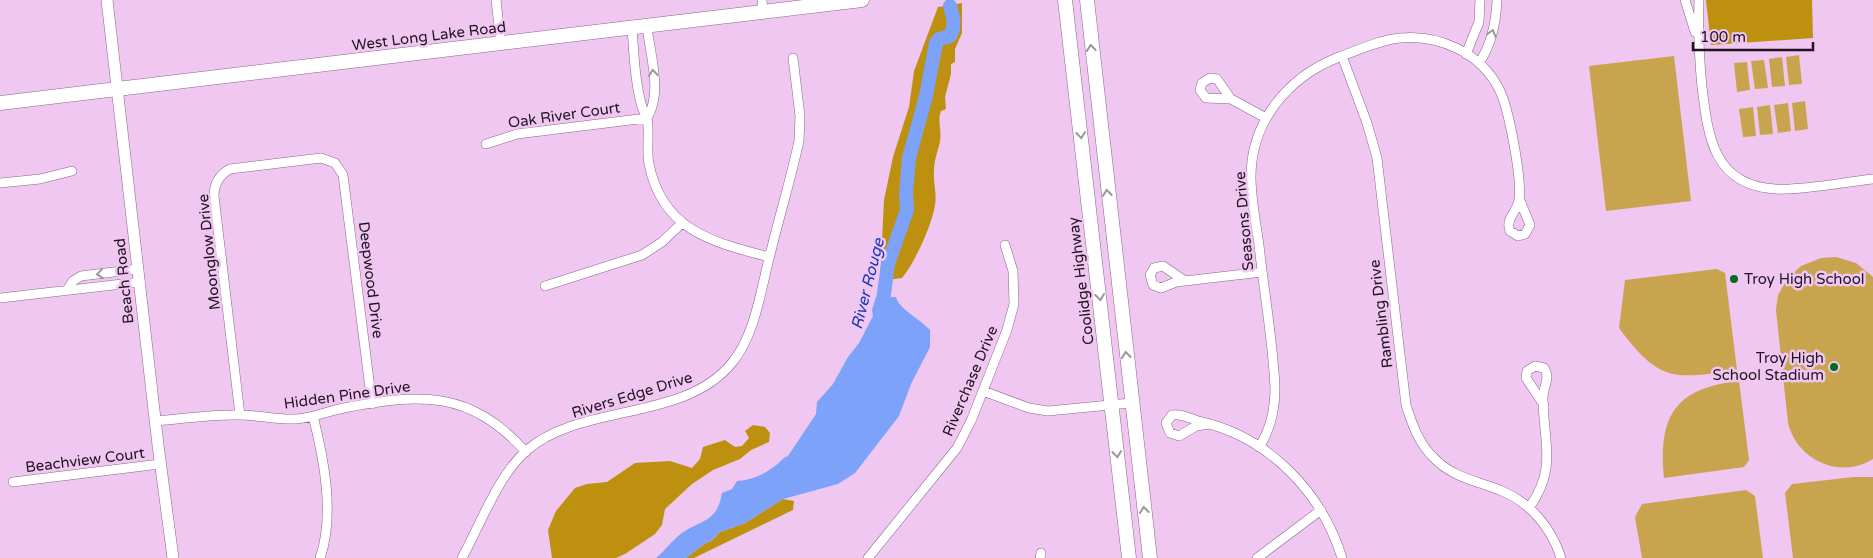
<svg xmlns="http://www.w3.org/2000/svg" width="1873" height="558" font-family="'Varela Round',sans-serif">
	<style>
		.green { fill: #c9a44f }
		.forest { fill: #bd900f }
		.water { fill: #7ca2fa }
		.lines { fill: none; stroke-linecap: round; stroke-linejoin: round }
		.river { stroke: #7ca2fa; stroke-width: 14 }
		.minor-casing { stroke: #8a658b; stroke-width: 10 }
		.tertiary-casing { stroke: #8a658b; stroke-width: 12 }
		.secondary-casing { stroke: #8a658b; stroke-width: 15 }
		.minor { stroke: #fff; stroke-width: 9 }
		.tertiary { stroke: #fff; stroke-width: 11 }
		.secondary { stroke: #fff; stroke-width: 14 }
		.oneway { stroke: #9b959c }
		.poi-dot { fill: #006c1d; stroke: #efc7f0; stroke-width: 2 }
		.labels { text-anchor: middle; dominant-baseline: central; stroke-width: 5; stroke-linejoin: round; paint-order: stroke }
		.street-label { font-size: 15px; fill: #211322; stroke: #efc7f0 }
		.poi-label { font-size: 15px; fill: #211322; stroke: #efc7f0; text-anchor: start }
		.water-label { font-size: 16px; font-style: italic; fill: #1839b7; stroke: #efc7f0 }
	</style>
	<rect width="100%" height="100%" fill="#efc7f0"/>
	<path class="green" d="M 1799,55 L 1802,84 L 1789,85 L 1786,57 Z
		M 1674,56 L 1691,201 L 1606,211 L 1589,66 Z
		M 1782,57 L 1785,86 L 1772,87 L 1769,59 Z
		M 1764,60 L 1768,88 L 1755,89 L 1751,61 Z
		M 1747,62 L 1750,90 L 1737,92 L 1734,63 Z
		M 1805,101 L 1808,129 L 1795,131 L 1792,103 Z
		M 1788,103 L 1791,131 L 1778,133 L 1774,105 Z
		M 1770,105 L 1773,134 L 1760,135 L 1757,107 Z
		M 1753,107 L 1756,136 L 1743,137 L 1739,109 Z
		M 1836,257 L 1856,263 L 1873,277 L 1873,459 C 1840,480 1797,460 1788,423 L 1776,310 L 1778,295 L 1787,279 L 1801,266 L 1821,258 Z
		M 1717,269 L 1725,273 L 1737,370 C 1673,379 1660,383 1619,328 L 1625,280 Z
		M 1739,381 L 1749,460 L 1744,467 L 1664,478 C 1658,416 1675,388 1739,381 Z
		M 1854,477 L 1873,477 L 1873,558 L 1793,558 L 1785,493 L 1792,484 Z
		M 1746,490 L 1755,496 L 1763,558 L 1642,558 L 1635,517 L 1642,504 Z"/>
	<path class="forest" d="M 1706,0 L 1812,0 L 1813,38 L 1711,45 Z
		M 962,3 L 962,33 L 955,49 L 955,62 L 951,64 L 951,74 L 945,97 L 946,109 L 941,111 C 937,121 942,130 940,141 C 938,151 934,160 934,171 C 933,182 937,193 935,205 C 932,225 915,262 902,278 L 880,281 L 884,200 L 893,157 L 909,107 L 914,71 L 938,7 Z
		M 753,425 L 765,427 L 770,433 L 769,442 L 751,450 L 740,459 L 713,470 L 692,484 L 665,509 L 662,525 L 655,534 L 625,554 L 616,558 L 552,558 L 548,530 L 556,511 L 575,488 L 587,484 L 607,482 L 635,463 L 670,461 L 692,468 L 700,459 L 703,447 L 725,440 L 735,447 L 742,446 L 749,438 L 745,431 Z
		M 783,499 L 794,501 L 793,510 L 694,558 L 686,558 L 704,544 L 711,541 L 720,532 L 745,523 Z"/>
	<path class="water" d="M 876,297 L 896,297 C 899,309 921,320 930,330 L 930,347 L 911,384 L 899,416 L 855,473 L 838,484 L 783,499 L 745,523 L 720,532 L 711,541 L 704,544 L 686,558 L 656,558 C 665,551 672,540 682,533 C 703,519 717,522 722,493 L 732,489 L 737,481 C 752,480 763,475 775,466 C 781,462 782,458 788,456 L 816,414 L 817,402 L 833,384 L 848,357 L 859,343 L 873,316 L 872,310 Z"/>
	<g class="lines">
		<path class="river" d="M 881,316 L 888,264 L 907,210 L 906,193 L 909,158 L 926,96 L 936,43 L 939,39 L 950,36 C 956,26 953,16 950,6"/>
		<g class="minor-casing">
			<path id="minor" d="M 496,0 L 501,44
				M 762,0 L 763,13
				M 1685,0 L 1695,32
				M 1699,0 C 1698,30 1699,57 1702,87 C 1708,136 1713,185 1775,189 C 1801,191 1845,182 1873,179
				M 632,28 C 634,54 635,83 642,107 C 643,111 646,114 647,118 C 650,132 646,149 649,164 C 662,230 712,242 769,257
				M 1466,54 L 1479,22 L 1480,0
				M 1342,56 L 1367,123 L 1377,158 L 1406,405 C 1412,424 1419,444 1434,458 C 1453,478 1478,481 1502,491 C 1531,503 1552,529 1561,558
				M 1479,63 C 1492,44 1496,23 1497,0
				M 1231,99 L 1206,98 L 1200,90 L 1202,83 L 1210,78 L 1217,79 L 1231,99 L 1266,118
				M 647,118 C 663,93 650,55 647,26
				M 486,144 L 517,134 L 647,118
				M 0,183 L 40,179 L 72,171
				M 1185,281 L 1163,266 L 1154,268 L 1150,275 L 1153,285 L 1161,288 L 1176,282 L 1262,272
				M 545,286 L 642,255 L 662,242 L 682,223
				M 67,290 L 73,281 L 81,276 L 138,269
				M 0,298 L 140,282
				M 983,391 L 1029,408 L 1048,411 L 1131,403
				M 240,415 L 214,196 C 214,184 219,175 230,169 L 321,158 L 335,163 L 343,175 L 372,404
				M 313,416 C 324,459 335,515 320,558
				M 155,421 C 183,419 211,414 239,415 C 258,415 277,420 296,419 C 313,418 328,411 344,408 C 421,393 470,390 526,452
				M 1210,424 L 1196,426 L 1179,436 L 1170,433 L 1166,423 L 1172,415 C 1182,413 1193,420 1202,422 C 1270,438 1322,493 1342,558
				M 1259,447 C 1271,429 1275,410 1275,388 C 1273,340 1264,293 1259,245 C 1256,223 1251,200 1251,177 C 1251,121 1288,77 1339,57 C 1359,50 1379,40 1400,38 C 1439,34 1481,53 1499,89 C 1509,108 1522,179 1519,200 C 1517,212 1505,219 1510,231 L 1518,236 L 1525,234 L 1530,225 L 1519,198
				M 13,482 L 160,464
				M 1529,508 C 1558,468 1543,441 1543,398 C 1543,387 1551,378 1544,368 L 1535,366 L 1527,371 L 1526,378 L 1544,405
				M 462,558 C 480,525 498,476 526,451 C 580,403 683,422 731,364 C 756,335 761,287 771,251 C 780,214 791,178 799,141 L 800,116 L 793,58
				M 868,558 L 957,448 L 971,421 L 1007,330 L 1014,304 L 1013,271 L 1005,245
				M 1040,558 L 1041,553
				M 1257,558 L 1321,510"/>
		</g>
		<g class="tertiary-casing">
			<path id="tertiary" d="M 107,0 L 158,445 L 173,558"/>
		</g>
		<g class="secondary-casing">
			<path id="secondary" d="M 1065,0 L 1129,558
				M 1087,0 L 1150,558
				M 0,103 L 862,0"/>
		</g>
		<use href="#minor" class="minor"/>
		<use href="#tertiary" class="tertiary"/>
		<use href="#secondary" class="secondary"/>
	</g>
	<defs><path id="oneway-chevron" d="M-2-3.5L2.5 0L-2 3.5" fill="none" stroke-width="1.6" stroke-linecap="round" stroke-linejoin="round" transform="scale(1.25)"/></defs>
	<g class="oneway">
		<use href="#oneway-chevron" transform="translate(1492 33) rotate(-74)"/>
		<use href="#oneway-chevron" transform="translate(1091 48) rotate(-96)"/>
		<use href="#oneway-chevron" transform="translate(653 73) rotate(-97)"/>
		<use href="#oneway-chevron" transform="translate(1081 135) rotate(83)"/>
		<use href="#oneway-chevron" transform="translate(1107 193) rotate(-97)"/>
		<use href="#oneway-chevron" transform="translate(100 274) rotate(173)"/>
		<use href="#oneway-chevron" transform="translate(1100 297) rotate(83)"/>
		<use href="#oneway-chevron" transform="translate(1126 355) rotate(-97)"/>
		<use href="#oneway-chevron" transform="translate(1117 454) rotate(84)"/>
		<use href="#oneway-chevron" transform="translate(1144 510) rotate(-97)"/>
	</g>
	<g class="poi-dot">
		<circle cx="1734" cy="279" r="5"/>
		<circle cx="1834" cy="367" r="5"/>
	</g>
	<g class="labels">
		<g class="street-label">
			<text transform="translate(429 36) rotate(-7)">West Long Lake Road</text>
			<text transform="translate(564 115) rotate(-8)">Oak River Court</text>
			<text transform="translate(1244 221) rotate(-95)">Seasons Drive</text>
			<text transform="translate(209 252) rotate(-96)">Moonglow Drive</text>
			<text transform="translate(371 280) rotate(83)">Deepwood Drive</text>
			<text transform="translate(124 281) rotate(-96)">Beach Road</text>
			<text transform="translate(1081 281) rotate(-97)">Coolidge Highway</text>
			<text transform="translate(1381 314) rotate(-97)">Rambling Drive</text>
			<text transform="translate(970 381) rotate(-67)">Riverchase Drive</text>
			<text transform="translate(347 395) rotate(-8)">Hidden Pine Drive</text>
			<text transform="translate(632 395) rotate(-17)">Rivers Edge Drive</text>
			<text transform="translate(85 460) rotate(-7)">Beachview Court</text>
		</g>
		<g class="poi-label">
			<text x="1744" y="279">Troy High School</text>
			<text x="1824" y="358" text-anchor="end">Troy High<tspan x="1824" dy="17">School Stadium</tspan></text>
		</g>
		<g class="water-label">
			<text transform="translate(868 284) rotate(-76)">River Rouge</text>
		</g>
	</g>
	<path d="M1693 42v8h120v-8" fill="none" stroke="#211322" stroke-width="2.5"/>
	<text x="1700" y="42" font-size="15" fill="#211322" stroke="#efc7f0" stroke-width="4" paint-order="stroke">100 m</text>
</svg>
